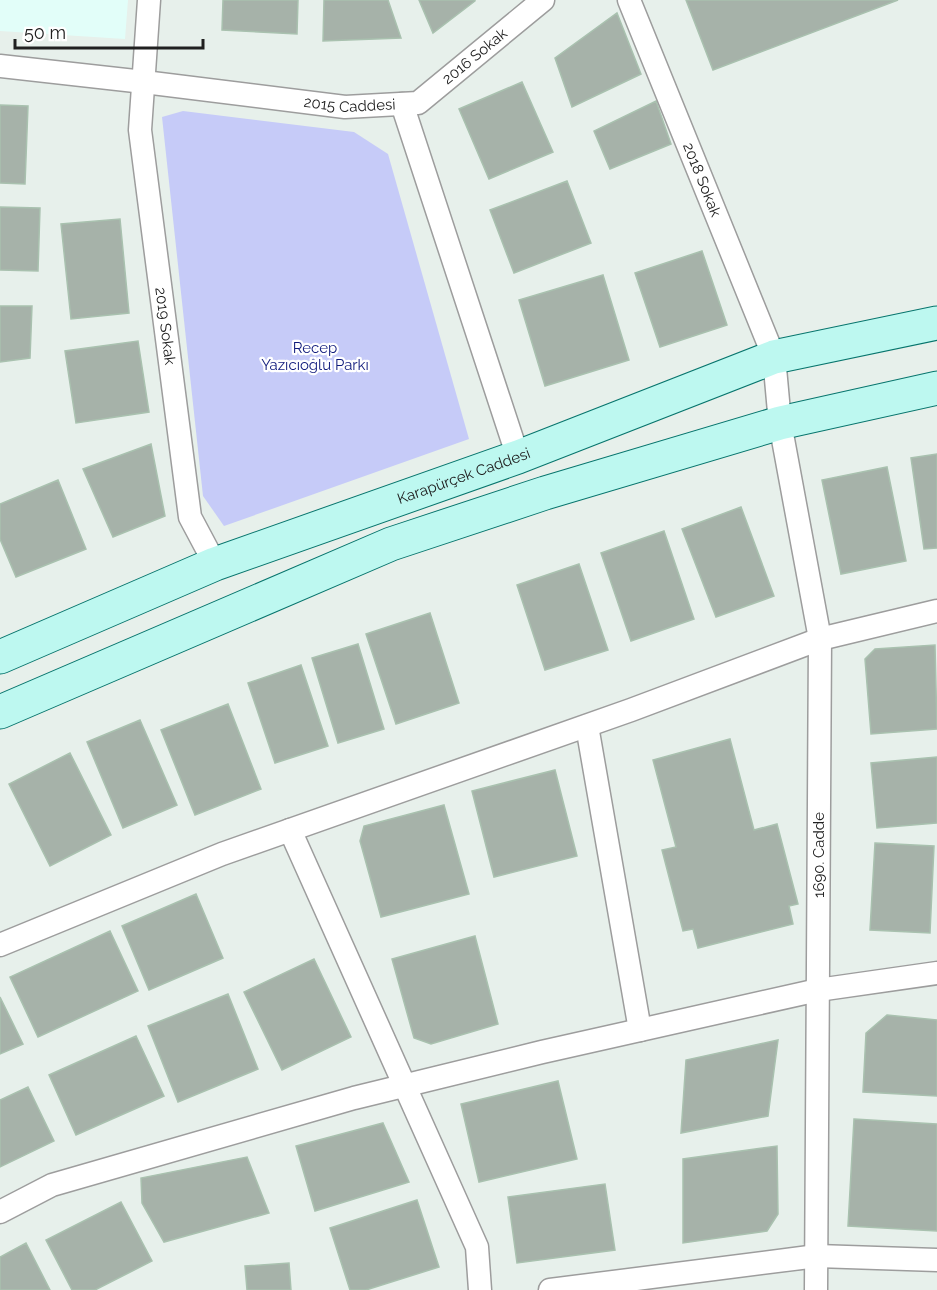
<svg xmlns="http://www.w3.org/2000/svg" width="937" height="1290" font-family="Raleway,sans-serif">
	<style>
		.education { fill: #e2fef9 }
		.park { fill: #c6cbf8 }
		.building { fill: #a6b2a9; stroke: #a9c1af; stroke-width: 1.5 }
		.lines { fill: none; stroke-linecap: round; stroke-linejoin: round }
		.minor-casing { stroke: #9d9d9d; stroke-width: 25 }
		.secondary-casing { stroke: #08756d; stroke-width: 35 }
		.minor { stroke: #fff; stroke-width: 22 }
		.secondary { stroke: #bdf8f0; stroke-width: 33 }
		.labels { text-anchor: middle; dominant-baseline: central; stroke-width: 4.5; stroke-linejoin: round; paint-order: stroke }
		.street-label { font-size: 15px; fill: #202020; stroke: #fff }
		.park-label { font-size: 15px; fill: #0f1a7c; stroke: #fff }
	</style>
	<rect width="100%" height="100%" fill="#e7f0eb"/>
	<path class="education" d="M 0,0 L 128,0 L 125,39 L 0,31 Z"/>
	<path class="park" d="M 183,111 L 354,132 L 388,154 L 469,439 L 224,526 L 203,496 L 162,117 Z"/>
	<path class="building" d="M 223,0 L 298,0 L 297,34 L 222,30 Z
		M 324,0 L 388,0 L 401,38 L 323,41 Z
		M 419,0 L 475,0 L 475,1 L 433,33 Z
		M 686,0 L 898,0 L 713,70 Z
		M 617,13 L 641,74 L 572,107 L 555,58 Z
		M 522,82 L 553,152 L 489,179 L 459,109 Z
		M 656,101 L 671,144 L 610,169 L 594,131 Z
		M 0,105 L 28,106 L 25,184 L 0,183 Z
		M 567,181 L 591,243 L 514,273 L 490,210 Z
		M 0,207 L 40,208 L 38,271 L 0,270 Z
		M 120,219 L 129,313 L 71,319 L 61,224 Z
		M 702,251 L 727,325 L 660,347 L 635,273 Z
		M 603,275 L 629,360 L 545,386 L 519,300 Z
		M 0,306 L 32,306 L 30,358 L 0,362 Z
		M 138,341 L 149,412 L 76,423 L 65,351 Z
		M 151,444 L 165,516 L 113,537 L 83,469 Z
		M 937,454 L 937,548 L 924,549 L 911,458 Z
		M 887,467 L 906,561 L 841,574 L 822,480 Z
		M 58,480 L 86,549 L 16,577 L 0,539 L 0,504 Z
		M 741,507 L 774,596 L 716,617 L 682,529 Z
		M 664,531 L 694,619 L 631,641 L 601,553 Z
		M 579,564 L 608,650 L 545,670 L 517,585 Z
		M 430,613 L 459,703 L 396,724 L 366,634 Z
		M 358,644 L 384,729 L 338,743 L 312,658 Z
		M 935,645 L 937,729 L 871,734 L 865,659 L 875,649 Z
		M 301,665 L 328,746 L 275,763 L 248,683 Z
		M 228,704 L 261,789 L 195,815 L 161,730 Z
		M 140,720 L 177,805 L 123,828 L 87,742 Z
		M 730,739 L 754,830 L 777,824 L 798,904 L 789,906 L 793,924 L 698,948 L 693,929 L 683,931 L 662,850 L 676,847 L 653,760 Z
		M 70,753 L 111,835 L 50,866 L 9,784 Z
		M 937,757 L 937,823 L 877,828 L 871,763 Z
		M 555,770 L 577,856 L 494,877 L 472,791 Z
		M 444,805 L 469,894 L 381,917 L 360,841 L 364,826 Z
		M 875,843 L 934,846 L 930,933 L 870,930 Z
		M 196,894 L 223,958 L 149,990 L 122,926 Z
		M 110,931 L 138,991 L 38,1037 L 10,977 Z
		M 475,936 L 498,1024 L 431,1044 L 414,1038 L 392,959 Z
		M 314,959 L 351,1037 L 282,1070 L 244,992 Z
		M 228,994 L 258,1069 L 178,1102 L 148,1026 Z
		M 0,997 L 23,1044 L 0,1054 Z
		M 887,1015 L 937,1020 L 937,1096 L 863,1092 L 866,1033 Z
		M 136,1036 L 164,1096 L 76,1135 L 49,1075 Z
		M 778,1040 L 768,1116 L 681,1133 L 686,1060 Z
		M 558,1081 L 577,1159 L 479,1182 L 461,1104 Z
		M 28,1087 L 54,1141 L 0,1167 L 0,1100 Z
		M 854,1119 L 937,1124 L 937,1231 L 848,1226 Z
		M 383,1123 L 409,1182 L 315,1211 L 296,1146 Z
		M 777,1146 L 778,1214 L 767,1231 L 683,1243 L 683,1159 Z
		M 247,1157 L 269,1213 L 164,1242 L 142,1203 L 141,1178 Z
		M 605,1184 L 615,1250 L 517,1263 L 508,1197 Z
		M 417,1200 L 439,1267 L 366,1290 L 350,1290 L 330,1228 Z
		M 121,1202 L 152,1261 L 95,1290 L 72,1290 L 46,1240 Z
		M 26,1243 L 50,1290 L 0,1290 L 0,1257 Z
		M 289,1263 L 291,1290 L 247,1290 L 245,1266 Z"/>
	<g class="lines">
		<g class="minor-casing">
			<g id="minor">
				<path id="s1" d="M 149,0 L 140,130 L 190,517 L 215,564"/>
				<path id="s2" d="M 629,0 L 774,357 L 780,423 L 820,639 L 816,1290"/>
				<path id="s3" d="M 0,66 L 144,82 L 345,107 L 418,103 L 543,0"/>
				<path d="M 402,104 L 518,457"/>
				<path d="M 587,726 L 640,1030"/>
				<path d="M 290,830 L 477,1247 L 480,1290"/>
				<path d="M 0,945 L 222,854 L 631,710 L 820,639 L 937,611"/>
				<path d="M 0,1212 L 52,1185 L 354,1098 L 542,1052 L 818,990 L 937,973"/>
				<path d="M 550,1290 L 817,1256 L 937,1260"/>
			</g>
		</g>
		<g class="secondary-casing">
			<g id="secondary">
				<path id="s4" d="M 0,657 L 215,564 L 518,457 L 774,357 L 937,323"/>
				<path d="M 0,712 L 391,544 L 545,493 L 780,423 L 937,388"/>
			</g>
		</g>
		<use href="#minor" class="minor"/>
		<use href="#secondary" class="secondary"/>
	</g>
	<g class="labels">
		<g class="street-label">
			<text stroke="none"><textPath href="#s3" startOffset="494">2016 Sokak</textPath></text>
			<text stroke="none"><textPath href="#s3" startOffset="352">2015 Caddesi</textPath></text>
			<text stroke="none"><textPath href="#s2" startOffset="194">2018 Sokak</textPath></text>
			<text stroke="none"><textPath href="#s1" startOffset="328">2019 Sokak</textPath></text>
			<text stroke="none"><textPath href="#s4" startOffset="498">Karapürçek Caddesi</textPath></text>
			<text transform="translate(819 855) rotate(-90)">1690. Cadde</text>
		</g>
		<g class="park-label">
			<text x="315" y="348">Recep<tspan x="315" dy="17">Yazıcıoğlu Parkı</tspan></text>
		</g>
	</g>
	<path d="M15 39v9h188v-9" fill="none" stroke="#202020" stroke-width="3"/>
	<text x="24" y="39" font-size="18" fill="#202020" stroke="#ffffff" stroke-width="4.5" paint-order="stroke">50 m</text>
</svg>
